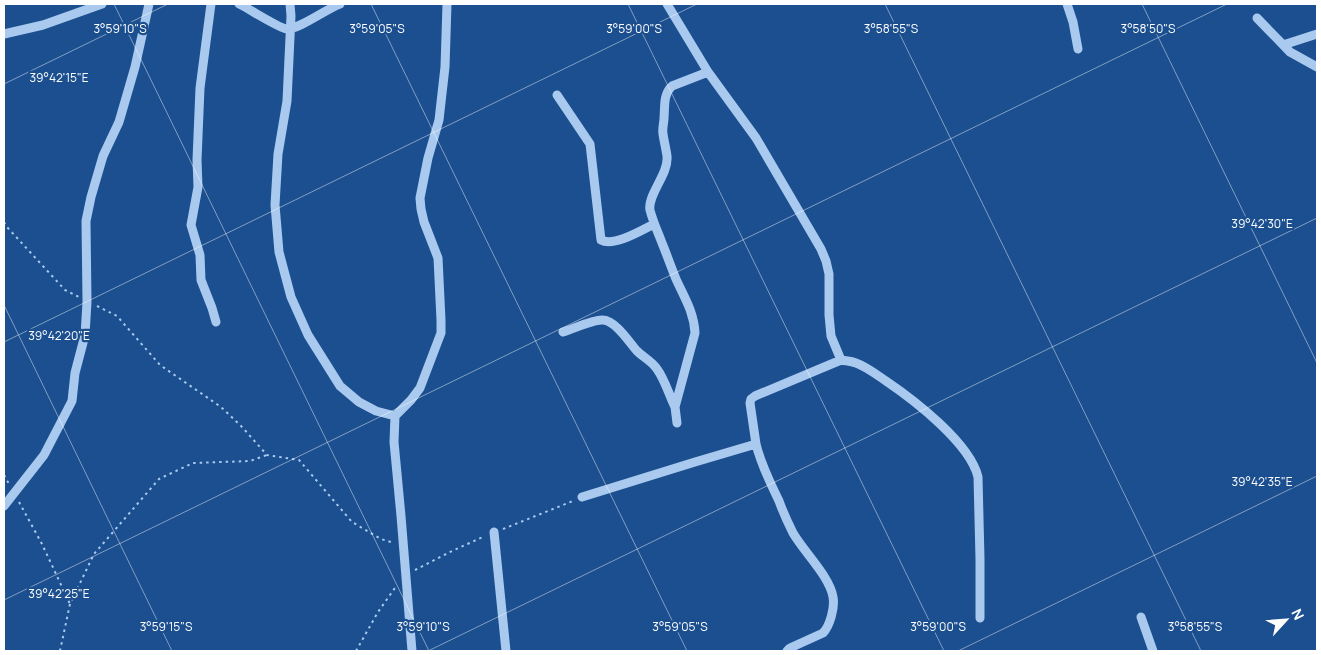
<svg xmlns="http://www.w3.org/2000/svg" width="1321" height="655" font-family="Manrope,sans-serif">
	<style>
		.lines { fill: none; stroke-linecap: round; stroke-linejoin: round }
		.path { stroke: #a9c9ee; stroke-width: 2; stroke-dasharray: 2.5 4; stroke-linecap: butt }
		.minor { stroke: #a9c9ee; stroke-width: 9 }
		.ticks { fill: none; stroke: #fff; stroke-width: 1; stroke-opacity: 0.45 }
		.ticks-label { font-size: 12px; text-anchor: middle; fill: #fff; stroke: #1b4f8f; stroke-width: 4.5; stroke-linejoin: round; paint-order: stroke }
	</style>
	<rect width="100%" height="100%" fill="#1b4f8f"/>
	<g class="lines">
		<path class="path" d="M 4,222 L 6,226 L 65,290 L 79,297
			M 97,306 L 117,316 L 160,365 L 221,407 L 242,427 L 267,455 L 299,460 L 352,522 L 381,539 L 394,543
			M 4,475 L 9,484
			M 19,502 L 42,544 L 70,604
			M 503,529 L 573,501
			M 415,570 L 452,551 L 485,536
			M 60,651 L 70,604 L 94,554 L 159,479 L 193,463 L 250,461 L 267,455
			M 356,651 L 378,612 L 397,585"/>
		<path class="minor" d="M 211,4 L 200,88 L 197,160 L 198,187 L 191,225 L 200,255 L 201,280 L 212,308 L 216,322
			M 239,4 C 248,8 280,29 287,29 C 300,29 326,9 340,4
			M 290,4 L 291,16 L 287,101 L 278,154 L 275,205 L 279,252 L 291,297 L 308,335 L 340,386 L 359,402 L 376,411 L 395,416
			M 667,4 L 708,72 L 756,138 L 821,249 L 826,261 L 829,274 L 829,315 L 831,336 L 841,360 C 846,361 851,361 856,363 C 867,367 877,375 886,381 C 914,400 970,443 978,477 L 980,559 L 980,618
			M 1067,4 L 1073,22 L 1078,49
			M 1257,18 L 1290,52 L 1317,67
			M 4,34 L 43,25 L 102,4
			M 1283,45 L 1317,34
			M 557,95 L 590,144 L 601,240 C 614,247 642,230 654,224
			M 563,332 C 573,329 594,319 603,320 C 616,321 629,342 637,351 C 643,357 652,361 657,369 C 665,380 669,395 675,407
			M 677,423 L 675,407 L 695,333 C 694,312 684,297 676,279 C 671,267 667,255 662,243 C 658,232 653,222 650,210 C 647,195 669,174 667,156 C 666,149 664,141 663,134 C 662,128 664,123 664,118 C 665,107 663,94 672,86 L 708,72
			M 756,444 L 750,403 L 751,399 L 755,396 L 841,360
			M 582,497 L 695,462 L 756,444 C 761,465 770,482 779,501 C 783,512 788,523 793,533 C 804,552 830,577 833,597 C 835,607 830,626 823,633 L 790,648 L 787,651
			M 4,506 L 44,455 L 72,401 L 75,373 L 85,335 L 87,302 L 86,221 L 91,197 L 103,156 L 119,122 L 135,67 L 149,4
			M 494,532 L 506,651
			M 1141,617 L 1153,651
			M 412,651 L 401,516 L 394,442 L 395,416 L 411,400 L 420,388 L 441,333 L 441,320 L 438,258 L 424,222 L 421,209 L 420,198 L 428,158 L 439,120 L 445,67 L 447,4"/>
	</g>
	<path class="ticks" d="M 114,4 L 429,651M 371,4 L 687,651M 628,4 L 944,651M 885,4 L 1201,651M 1142,4 L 1317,363M 4,84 L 168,4M 4,305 L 172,651M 4,342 L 697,4M 4,600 L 1227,4M 428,651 L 1317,218M 958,651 L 1317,476"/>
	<g class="ticks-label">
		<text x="1148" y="33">3°58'50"S</text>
		<text x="120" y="33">3°59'10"S</text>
		<text x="377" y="33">3°59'05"S</text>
		<text x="634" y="33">3°59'00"S</text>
		<text x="891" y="33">3°58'55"S</text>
		<text x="59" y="82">39°42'15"E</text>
		<text x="1262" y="228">39°42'30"E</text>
		<text x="59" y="340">39°42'20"E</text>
		<text x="1262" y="486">39°42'35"E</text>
		<text x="59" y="598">39°42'25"E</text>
		<text x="166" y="631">3°59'15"S</text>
		<text x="423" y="631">3°59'10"S</text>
		<text x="680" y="631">3°59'05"S</text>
		<text x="938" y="631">3°59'00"S</text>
		<text x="1195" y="631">3°58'55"S</text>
	</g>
	<rect width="1321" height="655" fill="none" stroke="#ffffff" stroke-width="10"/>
	<g transform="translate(1286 620) rotate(64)" stroke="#1b4f8f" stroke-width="4" paint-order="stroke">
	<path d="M0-4L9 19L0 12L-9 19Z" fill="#ffffff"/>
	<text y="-8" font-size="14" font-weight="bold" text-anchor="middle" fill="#ffffff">N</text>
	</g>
</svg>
